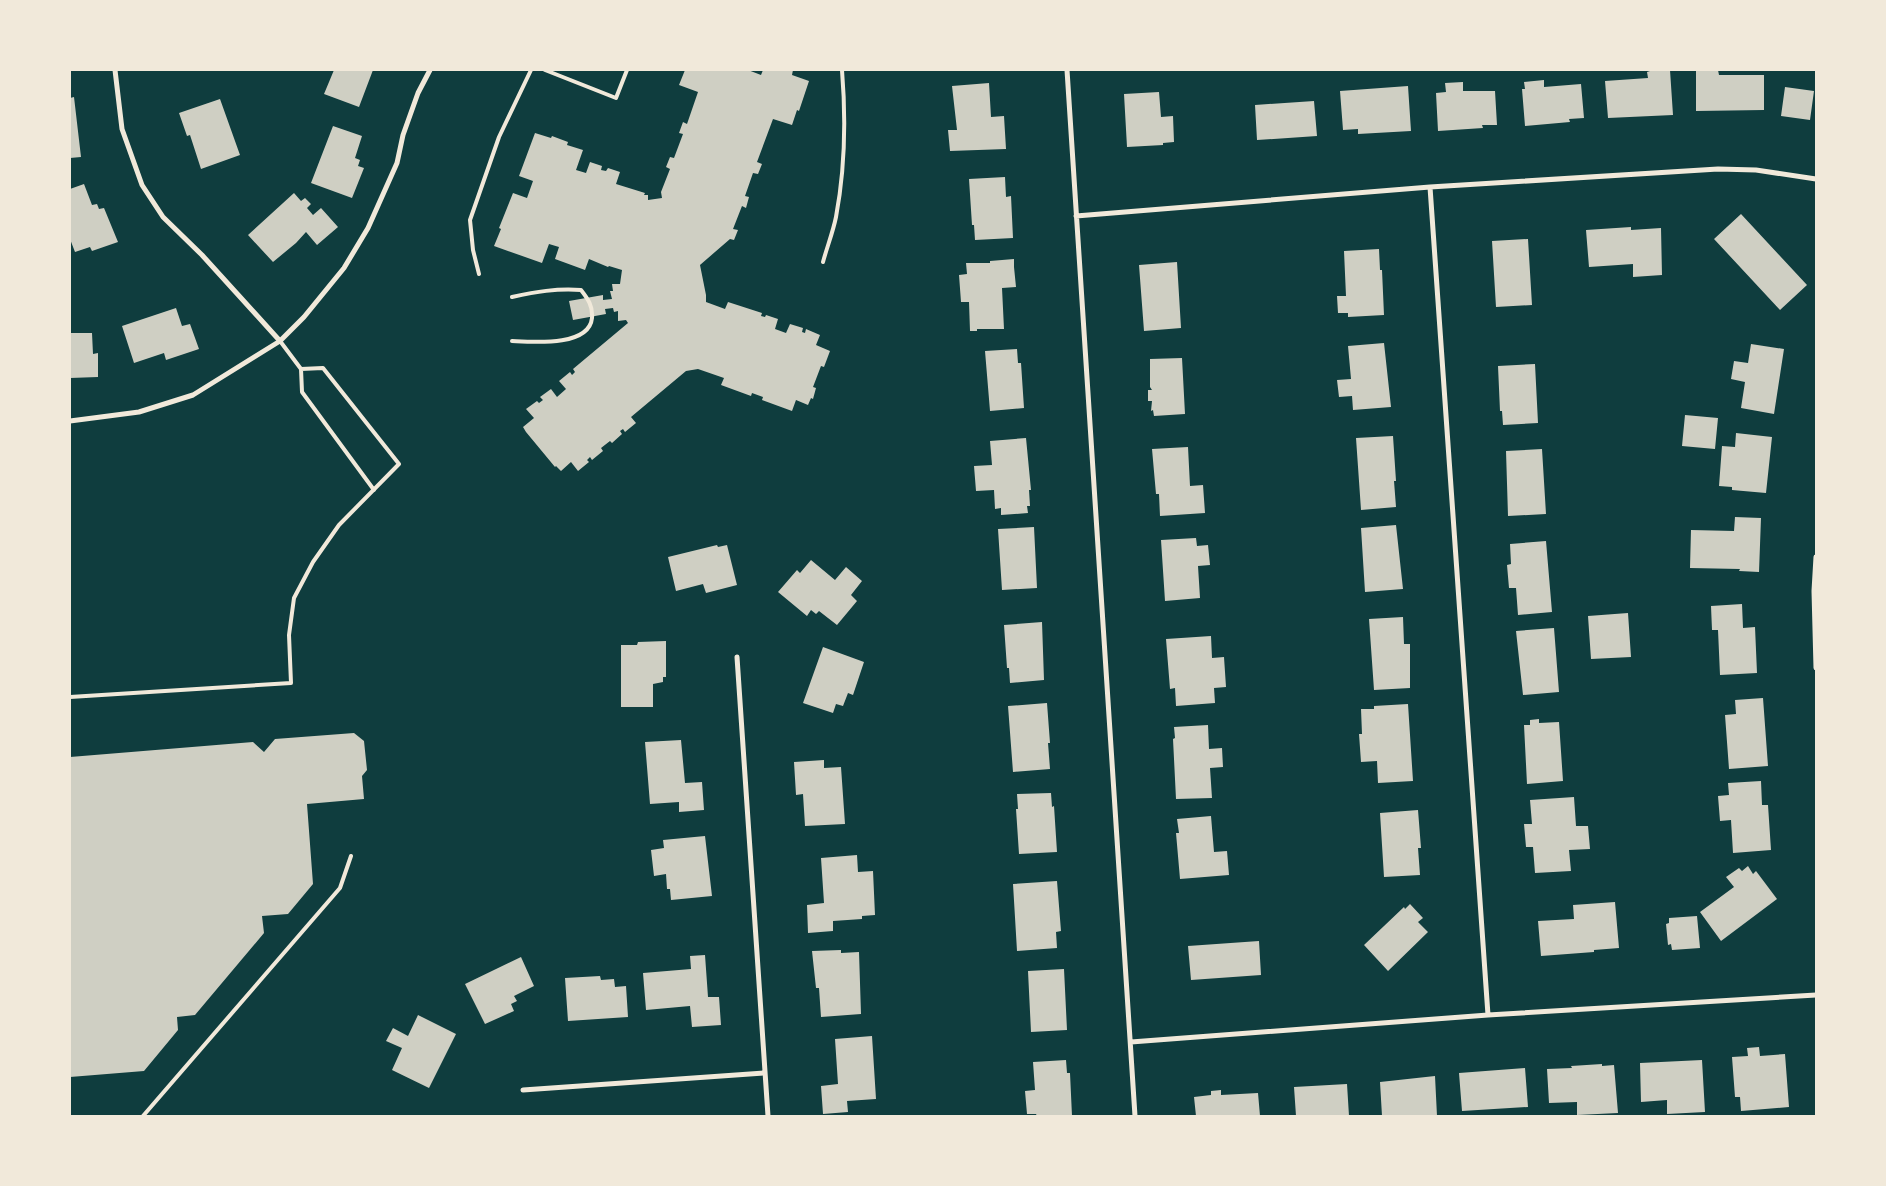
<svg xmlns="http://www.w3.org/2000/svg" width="1886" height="1186" font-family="Quicksand,sans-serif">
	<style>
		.building { fill: #cfcfc3 }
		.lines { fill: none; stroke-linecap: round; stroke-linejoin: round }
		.service { stroke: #f1e9da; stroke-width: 4 }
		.minor { stroke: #f1e9da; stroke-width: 5 }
	</style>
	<rect width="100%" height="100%" fill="#0f3d3e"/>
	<path class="building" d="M 334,70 L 373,70 L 359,107 L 324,94 Z
		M 685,70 L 748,70 L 761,75 L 763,70 L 793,70 L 792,75 L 809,81 L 799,111 L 797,110 L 792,125 L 773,119 L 757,162 L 762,164 L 758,174 L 753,173 L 745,196 L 749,197 L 746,208 L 742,206 L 733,229 L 738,230 L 734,240 L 730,239 L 700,265 L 706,295 L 706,302 L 725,309 L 728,302 L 762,313 L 761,316 L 765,317 L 766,315 L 778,319 L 775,329 L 786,333 L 790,324 L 803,328 L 802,332 L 805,333 L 806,329 L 820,335 L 816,345 L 830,351 L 824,367 L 821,366 L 813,387 L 816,388 L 813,399 L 811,398 L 808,405 L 796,400 L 792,411 L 762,400 L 763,397 L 752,393 L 751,396 L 721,385 L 724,378 L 698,369 L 686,371 L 631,417 L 636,423 L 625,432 L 623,429 L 620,431 L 622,434 L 612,443 L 610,441 L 601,448 L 603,451 L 592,460 L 590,457 L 587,460 L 589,462 L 578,471 L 571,462 L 561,471 L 556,466 L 555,467 L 526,432 L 523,427 L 534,418 L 526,409 L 537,401 L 539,403 L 543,400 L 540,397 L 551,389 L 557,397 L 566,389 L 559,381 L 570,372 L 572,375 L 575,372 L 573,369 L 628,323 L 626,320 L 618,321 L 618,311 L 614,312 L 613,308 L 605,309 L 606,314 L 573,320 L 569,301 L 603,295 L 603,300 L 612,299 L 610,291 L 613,291 L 612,284 L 620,284 L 622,270 L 609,266 L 608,267 L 589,259 L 585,270 L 555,259 L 559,247 L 549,244 L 542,263 L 494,246 L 501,229 L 499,228 L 513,193 L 527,198 L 533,181 L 519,176 L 535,133 L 551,138 L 552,136 L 568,142 L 567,145 L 583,150 L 576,170 L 586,173 L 590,162 L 602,166 L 601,170 L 606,171 L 608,168 L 620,172 L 616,184 L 645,193 L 644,195 L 648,195 L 648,200 L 662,198 L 661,192 L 670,169 L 666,167 L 670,157 L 674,158 L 683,134 L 679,133 L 683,122 L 687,124 L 698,92 L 679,85 Z
		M 1653,70 L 1670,70 L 1673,115 L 1608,118 L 1605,81 L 1648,78 L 1647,72 Z
		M 1696,70 L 1718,70 L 1719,75 L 1764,75 L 1764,110 L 1696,111 Z
		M 1544,80 L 1544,87 L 1581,84 L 1584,118 L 1569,119 L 1570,122 L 1525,126 L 1522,89 L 1525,89 L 1524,82 Z
		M 1463,82 L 1463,91 L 1495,91 L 1497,125 L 1482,125 L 1483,128 L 1438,131 L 1436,93 L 1446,92 L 1445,83 Z
		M 989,83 L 991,117 L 1004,116 L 1006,149 L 950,151 L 948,130 L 957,130 L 952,86 Z
		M 1408,86 L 1411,131 L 1358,134 L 1358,129 L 1343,130 L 1340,91 Z
		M 1785,87 L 1814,91 L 1810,120 L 1781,116 Z
		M 1159,92 L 1161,117 L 1173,116 L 1174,142 L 1163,143 L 1163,145 L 1127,147 L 1124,94 Z
		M 74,97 L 81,157 L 70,158 L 70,98 Z
		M 220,99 L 240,155 L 201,169 L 190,135 L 187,136 L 179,113 Z
		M 1314,101 L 1317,136 L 1257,140 L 1255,105 Z
		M 333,126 L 362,136 L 355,158 L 360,160 L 358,166 L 364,168 L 352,198 L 311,183 Z
		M 1005,177 L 1006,197 L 1011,196 L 1013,238 L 975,240 L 974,225 L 972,225 L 969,179 Z
		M 84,184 L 92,205 L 97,204 L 99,209 L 104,208 L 118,242 L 92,251 L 90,247 L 75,252 L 70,239 L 70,189 Z
		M 294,193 L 301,201 L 305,198 L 311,204 L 307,208 L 313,215 L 321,208 L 338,227 L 317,245 L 306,232 L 296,243 L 273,262 L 248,235 Z
		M 1741,214 L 1807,285 L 1780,310 L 1714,239 Z
		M 1631,227 L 1631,230 L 1661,228 L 1662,275 L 1633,277 L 1633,264 L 1589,267 L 1586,230 Z
		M 1528,239 L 1532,305 L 1496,307 L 1492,241 Z
		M 1379,249 L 1380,270 L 1382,270 L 1384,315 L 1348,317 L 1348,313 L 1338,313 L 1337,296 L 1346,296 L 1344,251 Z
		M 1014,259 L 1014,267 L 1016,287 L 1002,288 L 1004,329 L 977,329 L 977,331 L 970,331 L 969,302 L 961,302 L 959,275 L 967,274 L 966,263 L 990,263 L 990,261 Z
		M 1177,262 L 1181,328 L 1144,331 L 1139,265 Z
		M 176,308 L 182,326 L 190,324 L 199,349 L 166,360 L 164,353 L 134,363 L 122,326 Z
		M 70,333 L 92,333 L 93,354 L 98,353 L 98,377 L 70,378 Z
		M 1384,343 L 1391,407 L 1353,410 L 1352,396 L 1339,397 L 1337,380 L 1351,379 L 1348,346 Z
		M 1751,344 L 1784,349 L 1774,414 L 1741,408 L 1745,382 L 1731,379 L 1734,361 L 1748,363 Z
		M 1017,349 L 1018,363 L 1021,363 L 1024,408 L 990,411 L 985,351 Z
		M 1182,358 L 1185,414 L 1154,416 L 1153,410 L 1151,411 L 1152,401 L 1148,401 L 1148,390 L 1152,390 L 1150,387 L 1150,359 Z
		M 1535,364 L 1538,423 L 1503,425 L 1502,411 L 1500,411 L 1498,366 Z
		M 1685,415 L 1718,418 L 1715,449 L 1682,446 Z
		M 1736,433 L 1772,437 L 1766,493 L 1732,490 L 1732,487 L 1719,486 L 1722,446 L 1735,447 Z
		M 1393,436 L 1396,481 L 1394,481 L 1396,507 L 1361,510 L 1356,438 Z
		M 1026,438 L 1031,490 L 1029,490 L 1030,506 L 1027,506 L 1028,513 L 1001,515 L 1001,508 L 995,509 L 994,490 L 976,491 L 974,466 L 992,465 L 990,441 Z
		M 1188,447 L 1190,486 L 1203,485 L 1205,513 L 1160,516 L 1159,494 L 1156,494 L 1152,449 Z
		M 1542,449 L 1546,514 L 1508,516 L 1506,451 Z
		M 1735,517 L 1761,518 L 1759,572 L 1739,571 L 1740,569 L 1690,568 L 1691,530 L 1734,531 Z
		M 1396,525 L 1403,589 L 1365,592 L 1361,528 Z
		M 1034,527 L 1037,588 L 1002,590 L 998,529 Z
		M 1196,538 L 1197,546 L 1208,545 L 1210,565 L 1198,566 L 1200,598 L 1165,601 L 1161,540 Z
		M 1546,541 L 1552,612 L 1518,615 L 1516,588 L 1509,588 L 1507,565 L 1511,564 L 1510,544 Z
		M 717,545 L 718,547 L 727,545 L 737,585 L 706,593 L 703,584 L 676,591 L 668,557 Z
		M 811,560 L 835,580 L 846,567 L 862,581 L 851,595 L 857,601 L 837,625 L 819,611 L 816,614 L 811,610 L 807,616 L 778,592 L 797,570 L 800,573 Z
		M 1742,604 L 1743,628 L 1755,627 L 1757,673 L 1720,675 L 1718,630 L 1712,630 L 1711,606 Z
		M 1628,613 L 1631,657 L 1591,659 L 1588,616 Z
		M 1403,617 L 1404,644 L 1410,644 L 1410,688 L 1374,690 L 1369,619 Z
		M 1042,622 L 1044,680 L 1010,683 L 1009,668 L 1007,668 L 1004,625 Z
		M 1554,628 L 1559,692 L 1523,695 L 1516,631 Z
		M 1211,636 L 1212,658 L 1224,657 L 1226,687 L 1214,688 L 1215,703 L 1176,706 L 1175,688 L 1170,689 L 1166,639 Z
		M 666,641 L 666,677 L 663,677 L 663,682 L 653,684 L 653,707 L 621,707 L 621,645 L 637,645 L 638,642 Z
		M 823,647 L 864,662 L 853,695 L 848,693 L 843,706 L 836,704 L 833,713 L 803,703 Z
		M 1763,698 L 1768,766 L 1729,769 L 1725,715 L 1736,714 L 1735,700 Z
		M 1047,703 L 1050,743 L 1048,743 L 1050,769 L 1013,772 L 1008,706 Z
		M 1408,704 L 1413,781 L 1378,783 L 1377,761 L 1361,762 L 1359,734 L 1362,734 L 1361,709 L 1374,709 L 1374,706 Z
		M 1539,719 L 1539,723 L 1559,722 L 1563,781 L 1527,784 L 1524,725 L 1530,725 L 1530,720 Z
		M 1208,725 L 1209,749 L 1222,748 L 1223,767 L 1210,768 L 1212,798 L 1176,799 L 1173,739 L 1175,738 L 1174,727 Z
		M 354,733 L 364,741 L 367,770 L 362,776 L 364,799 L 307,804 L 313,884 L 288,914 L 262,916 L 264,933 L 195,1015 L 177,1017 L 178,1030 L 144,1071 L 70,1077 L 70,757 L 253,742 L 264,752 L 275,739 Z
		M 681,740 L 685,783 L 702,782 L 704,810 L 679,812 L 679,802 L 650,804 L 645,742 Z
		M 824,760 L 824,768 L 841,767 L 845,824 L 805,826 L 803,794 L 796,795 L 794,762 Z
		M 1761,781 L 1762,805 L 1768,805 L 1771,850 L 1733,853 L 1731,820 L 1720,821 L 1718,796 L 1729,795 L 1728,783 Z
		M 1051,793 L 1052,807 L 1054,806 L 1057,852 L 1019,854 L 1016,809 L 1018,809 L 1017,794 Z
		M 1574,797 L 1576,826 L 1588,826 L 1590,849 L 1569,850 L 1571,871 L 1535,873 L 1533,847 L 1526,847 L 1524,824 L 1532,824 L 1530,800 Z
		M 1418,810 L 1421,848 L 1418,848 L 1420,875 L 1384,877 L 1380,813 Z
		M 1211,816 L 1214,852 L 1227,851 L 1229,875 L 1180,879 L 1176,833 L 1179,833 L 1177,819 Z
		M 705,836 L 712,896 L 671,900 L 670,889 L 667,889 L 666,874 L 654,876 L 651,850 L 664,848 L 663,840 Z
		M 857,855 L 858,872 L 873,871 L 875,915 L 862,916 L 862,919 L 833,921 L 833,931 L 808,933 L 807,905 L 824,903 L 821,858 Z
		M 1748,866 L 1753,874 L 1756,871 L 1777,899 L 1721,941 L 1700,912 L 1734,887 L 1726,877 L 1739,868 L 1742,871 Z
		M 1057,881 L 1061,931 L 1056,932 L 1057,948 L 1017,951 L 1013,884 Z
		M 1615,902 L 1619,948 L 1594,950 L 1594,952 L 1541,956 L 1538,921 L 1574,919 L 1573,905 Z
		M 1410,904 L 1423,918 L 1418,922 L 1428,932 L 1388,971 L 1364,945 L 1404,907 L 1405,909 Z
		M 1697,916 L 1700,948 L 1672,950 L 1671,944 L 1668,945 L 1666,924 L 1669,923 L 1669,918 Z
		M 1259,941 L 1261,975 L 1191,980 L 1188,946 Z
		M 841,950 L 841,953 L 859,952 L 861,1014 L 821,1017 L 819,988 L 816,988 L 812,951 Z
		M 705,955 L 708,997 L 719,997 L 721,1025 L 692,1027 L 690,1006 L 646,1010 L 643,973 L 691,969 L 690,956 Z
		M 521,957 L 534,986 L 514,996 L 517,1001 L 511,1004 L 514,1011 L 485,1024 L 465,984 Z
		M 1064,969 L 1067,1030 L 1031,1032 L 1028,971 Z
		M 600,976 L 601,980 L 614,979 L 615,987 L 626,986 L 628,1017 L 568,1021 L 565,978 Z
		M 418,1015 L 456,1034 L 429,1088 L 392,1070 L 402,1048 L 386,1041 L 393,1028 L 408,1036 Z
		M 872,1036 L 876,1099 L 847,1101 L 848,1112 L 823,1114 L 821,1086 L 838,1084 L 835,1039 Z
		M 1759,1047 L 1760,1056 L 1785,1054 L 1789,1107 L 1741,1111 L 1740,1097 L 1735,1097 L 1732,1057 L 1748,1056 L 1747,1048 Z
		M 1066,1060 L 1067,1073 L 1070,1073 L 1072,1116 L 1037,1116 L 1036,1114 L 1027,1114 L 1025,1091 L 1035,1090 L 1033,1062 Z
		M 1702,1060 L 1705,1112 L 1667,1114 L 1667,1100 L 1641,1102 L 1640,1063 Z
		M 1602,1064 L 1602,1066 L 1614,1065 L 1618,1113 L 1577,1115 L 1577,1102 L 1549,1103 L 1547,1069 L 1572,1068 L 1571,1066 Z
		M 1525,1068 L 1528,1107 L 1462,1111 L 1459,1073 Z
		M 1435,1076 L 1437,1116 L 1382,1116 L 1380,1082 Z
		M 1347,1084 L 1349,1116 L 1296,1116 L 1294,1087 Z
		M 1221,1090 L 1221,1095 L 1258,1093 L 1260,1116 L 1196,1116 L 1194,1097 L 1211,1095 L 1211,1091 Z"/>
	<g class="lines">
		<path class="service" d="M 545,70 L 616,98 L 627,70
			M 823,262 C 827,247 833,232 836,217 C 845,169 846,119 842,70
			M 479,274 L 473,250 L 470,220 L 499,137 L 531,70
			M 512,297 C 535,292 557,288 581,290 C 588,299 593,306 592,318 C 589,347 533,342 512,341
			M 280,341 L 301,369
			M 70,697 L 291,683 L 289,635 L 294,598 L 313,562 L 339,525 L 399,464 L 323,368 L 301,369 L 302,392 L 374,490
			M 143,1116 L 340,888 L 351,856"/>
		<path class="minor" d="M 115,70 L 122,129 L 142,185 L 163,217 L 202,255 L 280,341
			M 1067,70 L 1135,1116
			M 1430,187 L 1488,1015
			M 1076,216 L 1430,187 L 1718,169 L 1756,170 L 1816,179
			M 70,421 L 139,412 L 193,395 L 280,341 L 304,317 L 344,268 L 368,228 L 397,163 L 403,135 L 418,93 L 430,70
			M 1816,557 L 1814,591 L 1816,668
			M 737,657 L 768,1116
			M 1131,1042 L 1488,1015 L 1816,995
			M 523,1090 L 765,1073"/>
	</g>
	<rect width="1886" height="1186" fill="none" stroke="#f1e9da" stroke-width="142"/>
</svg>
